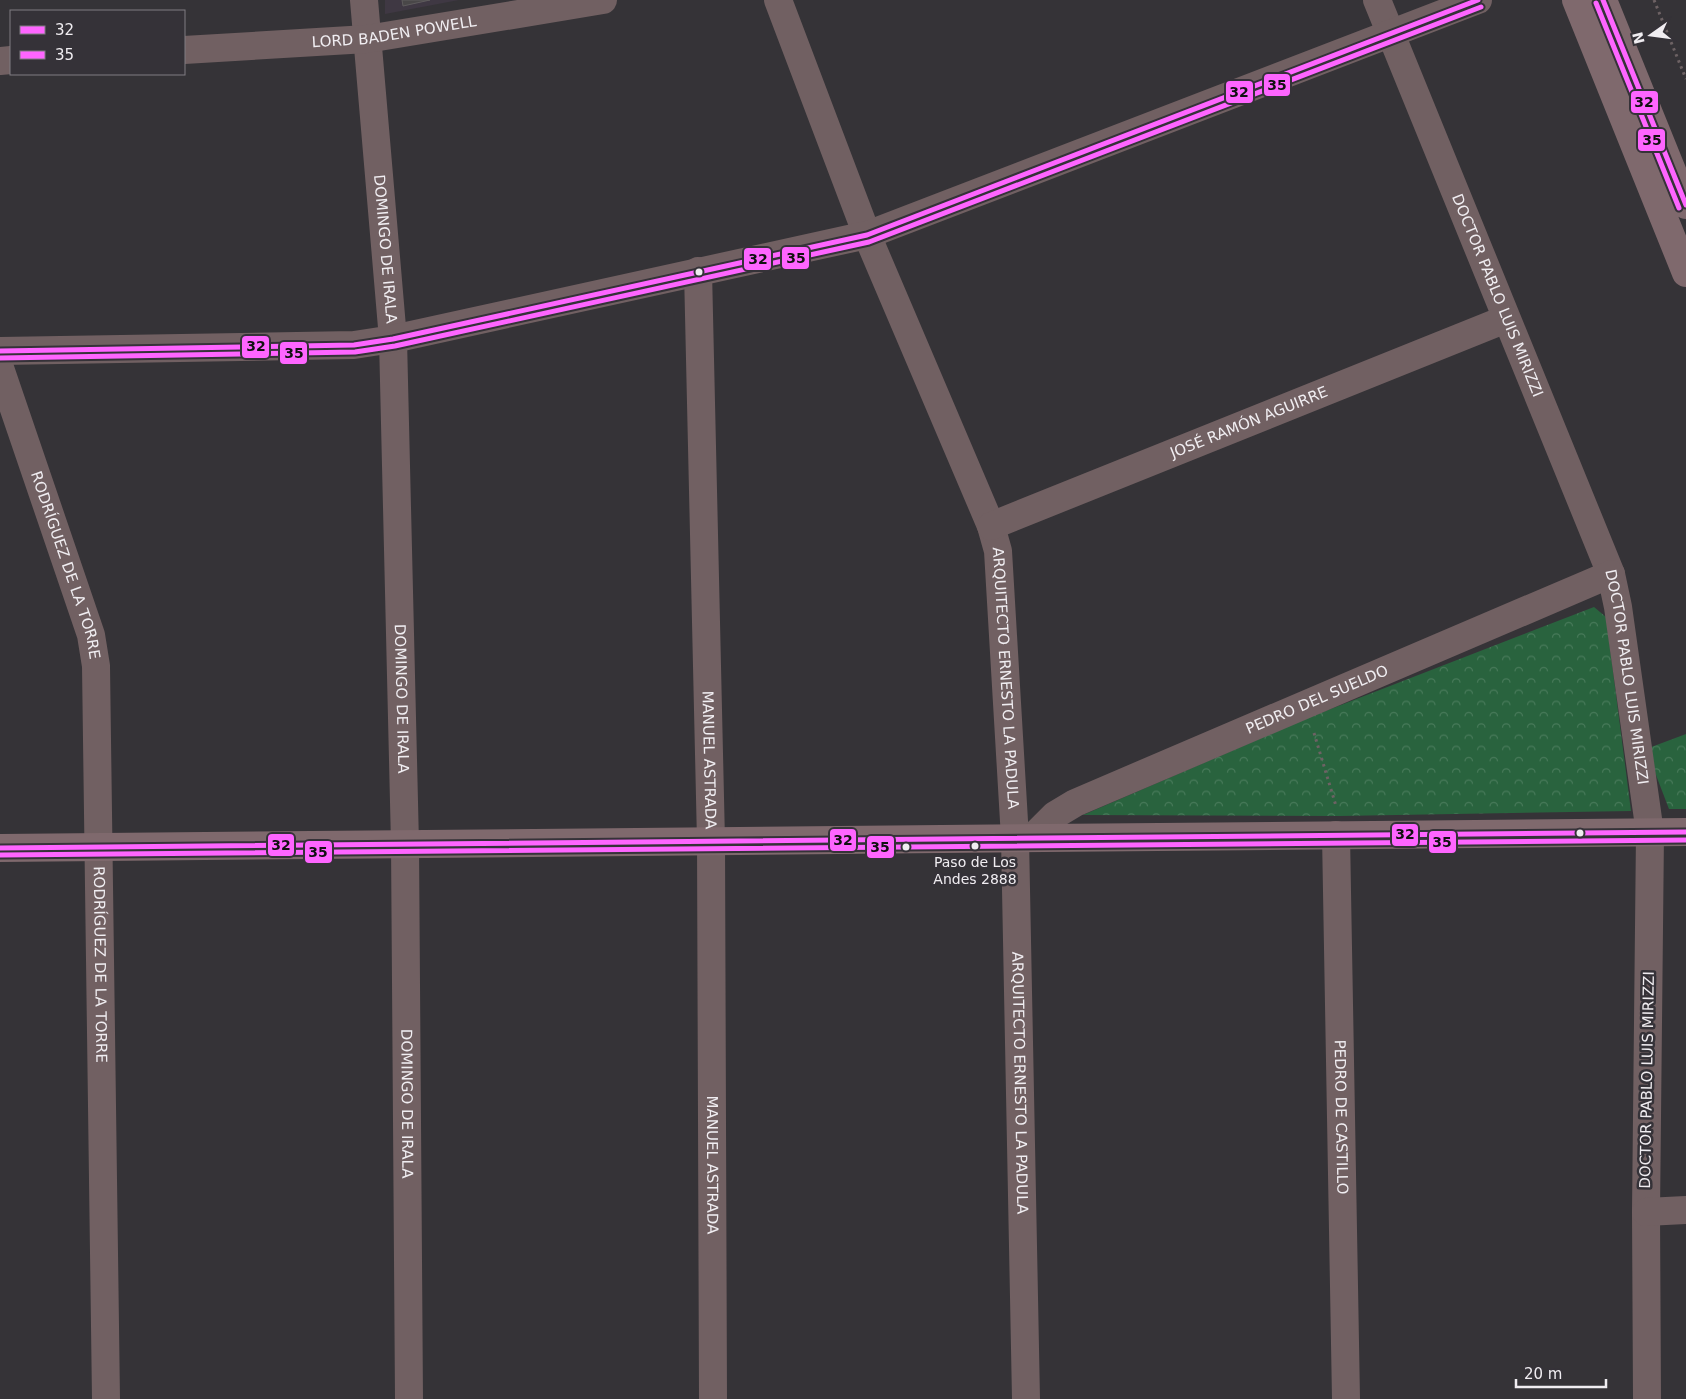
<svg xmlns="http://www.w3.org/2000/svg" width="1686" height="1399" font-family="'DejaVu Sans',sans-serif">
	<style>
		.built { fill: #3f3843 }
		.park { fill: url(#park-crowns) }
		.building { fill: #494748; stroke: #5f5c5d }
		.lines { fill: none; stroke-linecap: round; stroke-linejoin: round }
		.path { stroke: #6d6264; stroke-width: 3; stroke-dasharray: 2.5 4; stroke-linecap: butt }
		.minor { stroke: #716062; stroke-width: 28 }
		.secondary { stroke: #7f696d; stroke-width: 28 }
		.bus-1-casing { stroke: #353238; stroke-width: 9 }
		.bus-2-casing { stroke: #353238; stroke-width: 9 }
		.bus-1 { stroke: #fe65ff; stroke-width: 5 }
		.bus-2 { stroke: #fe65ff; stroke-width: 5 }
		.bus-dot { fill: #f0edf1; stroke: #353238; stroke-width: 2 }
		.labels { text-anchor: middle; dominant-baseline: central; stroke-width: 5; stroke-linejoin: round; paint-order: stroke }
		.bus-label { font-size: 14px; fill: #f0edf1; stroke: #353238 }
		.street-label { font-size: 15px; fill: #f0edf1; stroke: #353238 }
		.line-badge { stroke: #353238; stroke-width: 2 }
		.pale-badge-label { font-size: 14px; text-anchor: middle; font-weight: bold; fill: #111 }
	</style>
	<defs>
		<pattern id="park-crowns" width="20" height="18" patternUnits="userSpaceOnUse" patternTransform="scale(1.25)"><rect width="20" height="18" fill="#29633e"/><path d="M2 6a3 3 0 1 1 6 0M12 15a3 3 0 1 1 6 0" fill="none" stroke="#487a5a"/></pattern>
	</defs>
	<rect width="100%" height="100%" fill="#353337"/>
	<path class="built" d="M 385,0 L 459,0 L 385,14 Z"/>
	<path class="park" d="M 1594,607 L 1606,617 L 1631,811 L 1339,816 L 1083,815 L 1310,717 Z
		M 1686,734 L 1686,809 L 1669,809 L 1646,749 Z"/>
	<path class="building" d="M 402,0 L 430,0 L 403,6 Z"/>
	<g class="lines">
		<path class="path" d="M 1654,0 L 1686,79
			M 1314,733 L 1336,806"/>
		<g class="minor">
			<path id="s1" d="M 364,0 L 393,339 L 405,844 L 409,1399"/>
			<path id="s2" d="M 778,0 L 867,235 L 991,526 L 998,551 L 1015,838 L 1026,1399"/>
			<path id="s3" d="M 1377,0 L 1611,574 L 1618,607 L 1650,833 L 1646,1212 L 1647,1399"/>
			<path id="s4" d="M 184,50 L 367,39 L 603,0"/>
			<path d="M 0,61 L 11,60"/>
			<path id="s5" d="M 698,271 L 711,841 L 713,1399"/>
			<path d="M 0,351 L 354,345 L 393,339 L 867,235 L 1478,0"/>
			<path id="s6" d="M 0,368 L 91,635 L 96,666 L 106,1399"/>
			<path id="s7" d="M 991,526 L 1506,319"/>
			<path id="s8" d="M 1336,835 L 1346,1399"/>
			<path id="s9" d="M 1032,838 L 1055,815 L 1075,803 L 1611,574"/>
			<path d="M 1646,1212 L 1686,1210"/>
		</g>
		<path class="secondary" d="M 1576,0 L 1686,273
			M 1603,0 L 1686,205
			M 0,848 L 1686,832"/>
		<g class="bus-1-casing">
			<path id="bus-1" d="M 1603,0 L 1686,205
				M 0,351 L 354,345 L 393,339 L 867,235 L 1478,0
				M 0,848 L 1686,832"/>
		</g>
		<g class="bus-2-casing">
			<path id="bus-2" d="M 1596,3 L 1679,208
				M 0,358 L 355,352 L 395,346 L 869,242 L 1481,7
				M 0,855 L 1686,840"/>
		</g>
		<use href="#bus-1" class="bus-1"/>
		<use href="#bus-2" class="bus-2"/>
	</g>
	<g class="bus-dot">
		<circle cx="699" cy="272" r="4.5"/>
		<circle cx="1580" cy="833" r="4.5"/>
		<circle cx="975" cy="846" r="4.5"/>
		<circle cx="906" cy="847" r="4.5"/>
	</g>
	<g class="labels">
		<g class="bus-label">
			<text x="975" y="862">Paso de Los<tspan x="975" dy="17">Andes 2888</tspan></text>
		</g>
		<g class="street-label">
			<text stroke="none"><textPath href="#s4" startOffset="211">LORD BADEN POWELL</textPath></text>
			<text stroke="none"><textPath href="#s1" startOffset="250">DOMINGO DE IRALA</textPath></text>
			<text stroke="none"><textPath href="#s3" startOffset="319">DOCTOR PABLO LUIS MIRIZZI</textPath></text>
			<text stroke="none"><textPath href="#s7" startOffset="278">JOSÉ RAMÓN AGUIRRE</textPath></text>
			<text stroke="none"><textPath href="#s6" startOffset="208">RODRÍGUEZ DE LA TORRE</textPath></text>
			<text stroke="none"><textPath href="#s3" startOffset="724">DOCTOR PABLO LUIS MIRIZZI</textPath></text>
			<text stroke="none"><textPath href="#s2" startOffset="721">ARQUITECTO ERNESTO LA PADULA</textPath></text>
			<text stroke="none"><textPath href="#s1" startOffset="700">DOMINGO DE IRALA</textPath></text>
			<text stroke="none"><textPath href="#s9" startOffset="319">PEDRO DEL SUELDO</textPath></text>
			<text stroke="none"><textPath href="#s5" startOffset="489">MANUEL ASTRADA</textPath></text>
			<text stroke="none"><textPath href="#s6" startOffset="612">RODRÍGUEZ DE LA TORRE</textPath></text>
			<text transform="translate(1647 1080) rotate(-89)">DOCTOR PABLO LUIS MIRIZZI</text>
			<text stroke="none"><textPath href="#s2" startOffset="1126">ARQUITECTO ERNESTO LA PADULA</textPath></text>
			<text stroke="none"><textPath href="#s1" startOffset="1105">DOMINGO DE IRALA</textPath></text>
			<text stroke="none"><textPath href="#s8" startOffset="282">PEDRO DE CASTILLO</textPath></text>
			<text stroke="none"><textPath href="#s5" startOffset="894">MANUEL ASTRADA</textPath></text>
		</g>
	</g>
	<g class="line-badge">
		<rect x="1263" y="73" width="28" height="24" rx="5" fill="#fe65ff"/>
		<rect x="1225" y="80" width="29" height="24" rx="5" fill="#fe65ff"/>
		<rect x="1630" y="90" width="29" height="24" rx="5" fill="#fe65ff"/>
		<rect x="1637" y="128" width="29" height="24" rx="5" fill="#fe65ff"/>
		<rect x="781" y="246" width="29" height="24" rx="5" fill="#fe65ff"/>
		<rect x="743" y="247" width="29" height="24" rx="5" fill="#fe65ff"/>
		<rect x="241" y="335" width="29" height="24" rx="5" fill="#fe65ff"/>
		<rect x="279" y="341" width="29" height="24" rx="5" fill="#fe65ff"/>
		<rect x="1391" y="823" width="28" height="24" rx="5" fill="#fe65ff"/>
		<rect x="829" y="828" width="28" height="24" rx="5" fill="#fe65ff"/>
		<rect x="1428" y="830" width="29" height="24" rx="5" fill="#fe65ff"/>
		<rect x="267" y="833" width="28" height="24" rx="5" fill="#fe65ff"/>
		<rect x="866" y="835" width="29" height="24" rx="5" fill="#fe65ff"/>
		<rect x="304" y="840" width="29" height="24" rx="5" fill="#fe65ff"/>
	</g>
	<g class="pale-badge-label">
		<text x="1277" y="90">35</text>
		<text x="1239" y="97">32</text>
		<text x="1644" y="107">32</text>
		<text x="1652" y="145">35</text>
		<text x="796" y="263">35</text>
		<text x="758" y="264">32</text>
		<text x="256" y="351">32</text>
		<text x="294" y="358">35</text>
		<text x="1405" y="839">32</text>
		<text x="843" y="845">32</text>
		<text x="1442" y="847">35</text>
		<text x="281" y="850">32</text>
		<text x="880" y="852">35</text>
		<text x="318" y="857">35</text>
	</g>
	<rect x="10" y="10" width="175" height="65" fill="#353238" stroke="#807d82"/>
	<rect x="20" y="26" width="25" height="8" fill="#fe65ff" stroke="#807d82"/>
	<text x="55" y="35" font-size="15" fill="#f0edf1">32</text>
	<rect x="20" y="51" width="25" height="8" fill="#fe65ff" stroke="#807d82"/>
	<text x="55" y="60" font-size="15" fill="#f0edf1">35</text>
	<g transform="translate(1651 35) rotate(256)" stroke="#353238" stroke-width="4" paint-order="stroke">
	<path d="M0-4L9 19L0 12L-9 19Z" fill="#f0edf1"/>
	<text y="-8" font-size="14" font-weight="bold" text-anchor="middle" fill="#f0edf1">N</text>
	</g>
	<path d="M1516 1379v8h90v-8" fill="none" stroke="#f0edf1" stroke-width="2.5"/>
	<text x="1524" y="1379" font-size="15" fill="#f0edf1" stroke="#353238" stroke-width="4" paint-order="stroke">20 m</text>
</svg>
